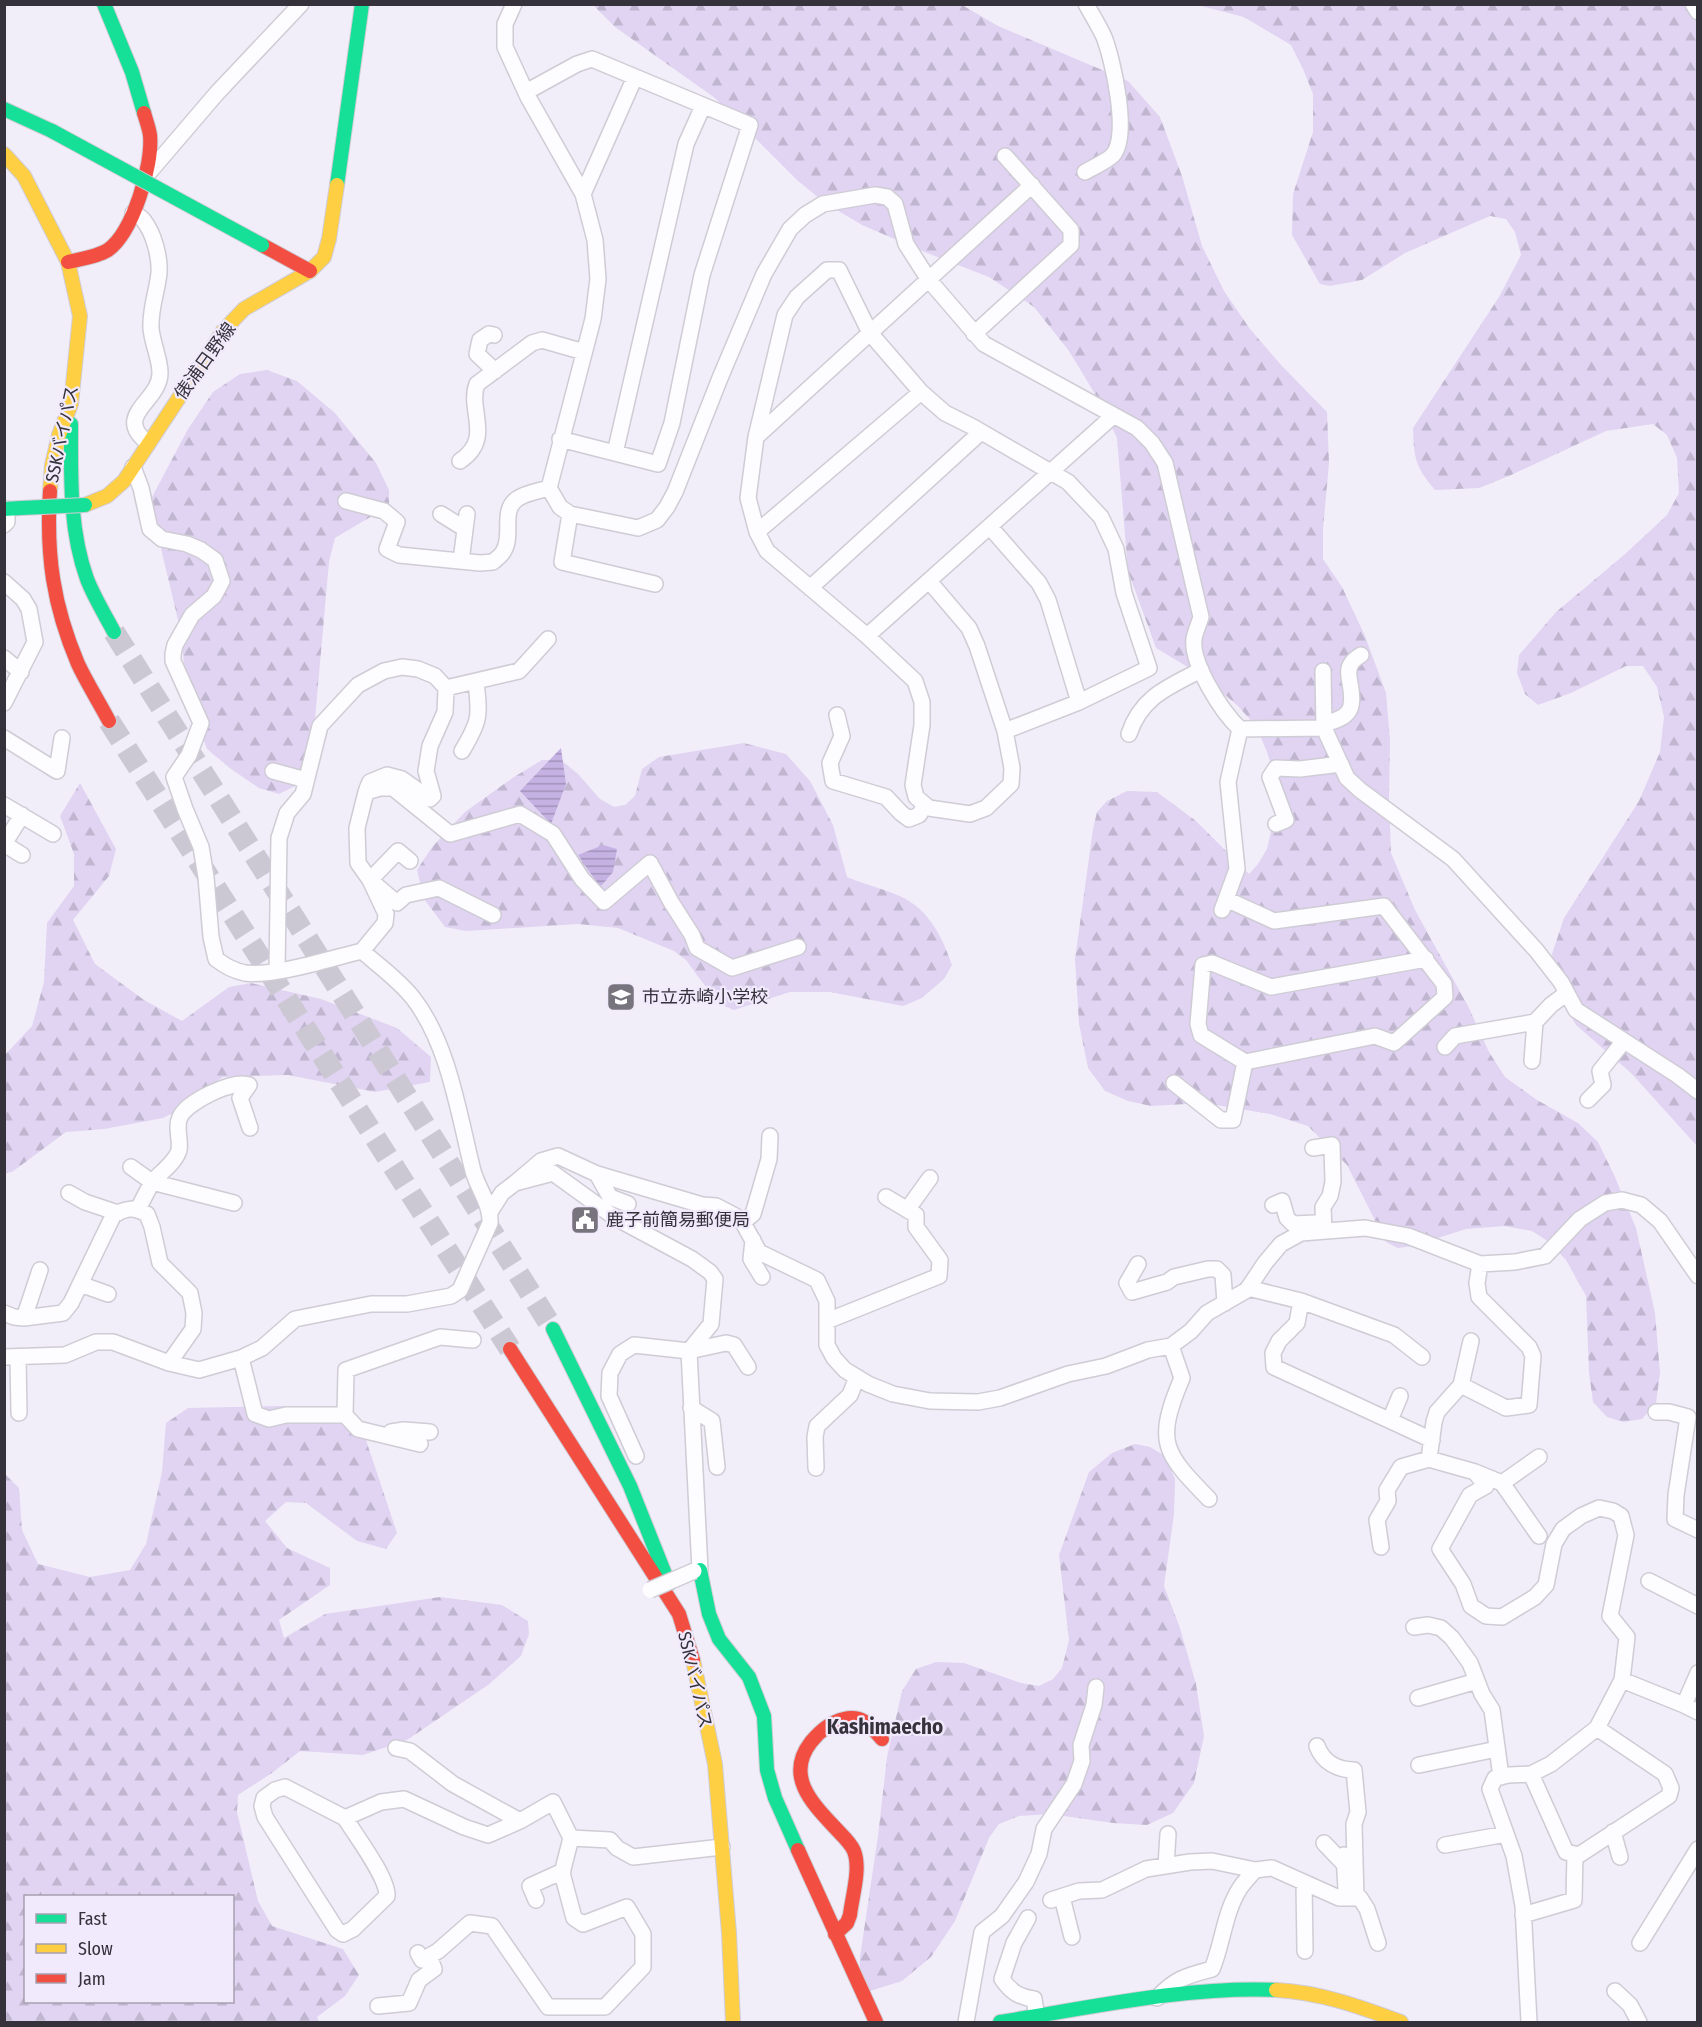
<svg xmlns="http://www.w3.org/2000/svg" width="1702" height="2027" font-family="'Fira Sans Condensed','Noto Sans JP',sans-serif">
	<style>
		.forest { fill: url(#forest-firs); fill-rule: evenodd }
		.water { fill: url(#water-rules) }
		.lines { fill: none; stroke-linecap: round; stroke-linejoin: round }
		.secondary-tunnel { stroke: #ccc8d3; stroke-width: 22; stroke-dasharray: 22 11; stroke-linecap: butt }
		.street-casing { stroke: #cfccd5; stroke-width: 18 }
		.fast-casing { stroke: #cfccd5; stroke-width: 16 }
		.slow-casing { stroke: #cfccd5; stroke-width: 16 }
		.jam-casing { stroke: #cfccd5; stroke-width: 16 }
		.street { stroke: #fdfcfe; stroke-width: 15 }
		.fast { stroke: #16e098; stroke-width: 14 }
		.slow { stroke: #ffcf43; stroke-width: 14 }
		.jam { stroke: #f24e42; stroke-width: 14 }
		.street-bridge-casing { stroke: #cfccd5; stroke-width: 18; stroke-linecap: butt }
		.fast-bridge-casing { stroke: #cfccd5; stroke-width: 16; stroke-linecap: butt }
		.street-bridge { stroke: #fdfcfe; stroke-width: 15 }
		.fast-bridge { stroke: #16e098; stroke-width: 14 }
		.labels { text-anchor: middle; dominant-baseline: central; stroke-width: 4.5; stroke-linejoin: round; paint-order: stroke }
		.street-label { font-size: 18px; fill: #36323b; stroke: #f1eafd }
		.poi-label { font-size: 18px; fill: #36323b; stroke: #f1eafd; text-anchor: start }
		.quarter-label { font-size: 21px; font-weight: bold; fill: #36323b; stroke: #f1eafd }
	</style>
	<defs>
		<pattern id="forest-firs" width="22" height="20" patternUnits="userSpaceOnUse" patternTransform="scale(1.5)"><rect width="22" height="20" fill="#e0d4f2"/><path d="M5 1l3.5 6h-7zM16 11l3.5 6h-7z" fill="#c1b6d0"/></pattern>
		<pattern id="water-rules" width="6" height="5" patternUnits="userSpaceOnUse" patternTransform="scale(1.5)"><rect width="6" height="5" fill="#c5b2e3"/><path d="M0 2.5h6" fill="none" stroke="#a191b9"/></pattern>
	</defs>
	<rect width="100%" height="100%" fill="#f2eef9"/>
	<path class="forest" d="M 593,5 L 962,5 L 998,26 L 1128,81 L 1160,117 L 1182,176 L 1202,246 L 1224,291 L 1250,329 L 1281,365 L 1327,412 L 1329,463 L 1323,530 L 1323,559 L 1342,587 L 1365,636 L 1386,693 L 1390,740 L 1389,799 L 1391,853 L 1415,910 L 1468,1006 L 1489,1052 L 1505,1077 L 1537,1100 L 1578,1123 L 1598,1142 L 1615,1177 L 1636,1228 L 1655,1313 L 1660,1373 L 1656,1403 L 1642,1419 L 1623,1422 L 1607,1417 L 1593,1402 L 1589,1373 L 1586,1296 L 1566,1260 L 1549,1242 L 1532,1231 L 1504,1226 L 1466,1229 L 1413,1246 L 1398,1248 L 1386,1242 L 1347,1165 L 1308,1126 L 1270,1114 L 1204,1103 L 1151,1106 L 1128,1101 L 1105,1091 L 1088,1068 L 1079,1024 L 1075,959 L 1093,829 L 1097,812 L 1107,801 L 1127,791 L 1157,792 L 1196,821 L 1249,874 L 1258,864 L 1267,849 L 1275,815 L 1277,784 L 1267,752 L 1256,726 L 1237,705 L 1201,675 L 1156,648 L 1128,571 L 1117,438 L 1095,394 L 1069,351 L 1034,307 L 989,277 L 927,253 L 862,225 L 825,203 L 797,180 L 715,98 L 615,27 Z
		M 1197,5 L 1697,5 L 1697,1146 L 1631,1073 L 1576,1025 L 1558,993 L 1552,954 L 1564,918 L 1639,801 L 1660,752 L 1664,717 L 1657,687 L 1643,666 L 1626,666 L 1571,693 L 1538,705 L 1525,694 L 1517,673 L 1519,655 L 1556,612 L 1624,555 L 1667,515 L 1679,493 L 1677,458 L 1667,435 L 1653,424 L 1606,431 L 1509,476 L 1479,488 L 1435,490 C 1415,466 1414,459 1413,428 L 1499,297 L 1521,255 L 1515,232 L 1506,219 L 1490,216 L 1405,253 L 1362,280 L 1330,286 L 1320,284 L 1292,235 L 1293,194 L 1313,132 L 1313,94 L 1303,69 L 1291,45 L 1244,17 Z
		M 267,370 L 297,381 L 335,413 L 376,463 L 389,490 L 389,506 L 335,538 L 329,562 L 314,730 L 299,784 L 279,794 L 259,788 L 231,769 L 207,749 L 190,704 L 178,620 L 159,540 L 152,497 L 188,429 L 213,392 L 240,374 Z
		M 744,743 L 786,754 L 810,781 L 833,825 L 847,877 C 865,885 889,890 904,898 C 931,913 942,937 952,965 L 944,979 L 922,998 L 903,1006 L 830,992 L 790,992 L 734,1010 L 722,1005 L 702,982 L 686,960 L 674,951 L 618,928 L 578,924 L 466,931 L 445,927 L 424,899 L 417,870 L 432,847 L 465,812 L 514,777 L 542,760 L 561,760 L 578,774 L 600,799 L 614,807 L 625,805 L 635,796 L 642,769 L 659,757 Z
		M 80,783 L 116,849 L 109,876 L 73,920 L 95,964 L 144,1000 L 182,1021 L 229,987 L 251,983 L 321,999 L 397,1028 L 431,1057 L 430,1082 L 375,1092 L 288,1075 L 223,1077 L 175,1112 L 163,1118 L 104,1129 L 66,1132 L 12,1172 L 5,1173 L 4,1056 L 32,1026 L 44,982 L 47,923 L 74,886 L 74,854 L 60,816 Z
		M 282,1406 L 339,1413 L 365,1437 L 397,1533 L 386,1549 L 357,1541 L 306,1503 L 286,1502 L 265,1521 L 287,1548 L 330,1568 L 330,1585 L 279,1620 L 284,1638 L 325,1614 L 440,1597 L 502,1605 L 528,1621 L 529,1634 L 521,1656 L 488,1685 L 407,1740 L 363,1755 L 300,1751 L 272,1773 L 238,1795 L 237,1812 L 258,1901 L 272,1926 L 343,1949 L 359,1975 L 345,1996 L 317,2017 L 319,2022 L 5,2022 L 4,1473 L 19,1488 L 22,1530 L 38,1564 L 90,1577 L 130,1570 L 146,1544 L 162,1472 L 166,1423 L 188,1408 ZM 26,1896 L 232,1896 L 232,2002 L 26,2002 Z
		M 1135,1444 L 1150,1447 L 1165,1456 L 1175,1479 L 1174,1514 L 1164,1586 L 1180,1628 L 1196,1684 L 1204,1736 L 1194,1783 L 1173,1813 L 1147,1825 L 1113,1823 L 1050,1814 L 1019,1816 L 999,1824 L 989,1838 L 955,1921 L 931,1957 L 902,1981 L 870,1991 L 859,1986 L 860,1957 L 878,1836 L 887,1757 L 902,1691 L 916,1669 L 936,1662 L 964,1663 L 1021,1683 L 1039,1686 L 1053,1679 L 1062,1668 L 1069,1640 L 1059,1555 L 1089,1472 L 1112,1453 Z"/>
	<path class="water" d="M 561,748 L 566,784 L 551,824 L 520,791 Z
		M 603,845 L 617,849 L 613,872 L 600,887 L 578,855 Z"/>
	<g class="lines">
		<path class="secondary-tunnel" d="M 114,632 L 553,1329
			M 109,721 L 510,1349"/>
		<g class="street-casing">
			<path id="street" d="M 514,4 L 505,24 L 505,47 L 528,97 L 583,194 L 595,240 L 598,279 L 593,319 L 549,488 L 560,507 L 570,514 L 638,528 L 657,520 L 667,507 L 675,492 L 720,378 L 764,274 L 790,229 L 805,215 L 823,204 L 875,195 L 887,197 L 895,204 L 906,244 L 929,280 L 984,344 L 1137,428 L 1152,443 L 1165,463 L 1201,617 C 1199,624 1195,632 1194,639 C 1191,664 1222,712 1240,729 L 1324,728 L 1347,778 L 1360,790 L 1453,859 L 1536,950 L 1561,982 L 1576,1010 L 1677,1075 L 1698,1091
				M 1693,4 L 1698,12
				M 526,92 L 577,64 L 592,59 L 750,125 L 702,275 L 672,423 L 658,464 L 560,439
				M 1085,172 C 1093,167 1106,162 1113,155 C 1130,136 1113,60 1104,37 C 1099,26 1092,15 1086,4
				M 146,176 L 217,93 L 301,4
				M 583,194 L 635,77
				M 133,213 C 137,215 142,217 144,221 C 154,234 160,257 159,273 C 157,292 150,309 151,328 C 152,343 160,358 160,373 C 160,402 112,415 148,443
				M 827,270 L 839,270 L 870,333 L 921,392 L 945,413 L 973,427 L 1068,482 L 1101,517 L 1116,549 L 1124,593 L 1149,668 L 1079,702 L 1005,731 L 1012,768 L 1011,784 L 986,808 L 970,814 L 929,808 L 916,797 L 913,785 L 922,725 L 922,702 L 915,681 L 867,636 L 767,551 L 757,532 L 748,498 L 756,437 L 785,315 L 797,297 Z
				M 974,334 L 1071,245 L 1071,230 L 1005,156
				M 494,335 L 489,334 L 480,340 L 477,354 L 495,371
				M 756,437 L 1032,185
				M 615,453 L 686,144 L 703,106
				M 460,461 C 494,438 467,410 477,384 L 532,343 L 542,340 L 584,352
				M 346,501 L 384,511 L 397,522 L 387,549 L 399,555 L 480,563 L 493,562 C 496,559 501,556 503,552 C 514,536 500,511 517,499 C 525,493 539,491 549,488
				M 441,514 L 465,529
				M 570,514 L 562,562 L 655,584
				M 4,525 L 7,522 L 7,509
				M 990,527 L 1039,583 L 1048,600 L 1079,702
				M 757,532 L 921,392
				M 461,561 L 467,514
				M 929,581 L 969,628 L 977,646 L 1005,731
				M 4,582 L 23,599 L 29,609 L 35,642 L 4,703
				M 810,588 L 981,432
				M 867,636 L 1113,416
				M 4,658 L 21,672
				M 1323,671 L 1324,728
				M 837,715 L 842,736 L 830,763 L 833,781 L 886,797 L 901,813 L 909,819 L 919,815 L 925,805
				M 1324,724 C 1350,717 1355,711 1350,683 C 1349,677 1347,670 1351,664 C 1353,660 1358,657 1361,655
				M 1129,734 C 1141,697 1168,687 1201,670
				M 4,738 L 57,771 L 62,738
				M 462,751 C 480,721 480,717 476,682
				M 273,771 L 306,780
				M 367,789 L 370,782 L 387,775 L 402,779 L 430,799 L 433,796 L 426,771 L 430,746 L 445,712 L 446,688
				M 4,805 L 53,834
				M 1276,824 L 1286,820 L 1270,777 L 1276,768 L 1300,769 L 1341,764
				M 4,844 L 22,815
				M 4,844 L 22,855
				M 410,861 L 398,851 L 370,880 L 397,903 L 406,895 L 439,888 L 493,915
				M 1226,899 L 1274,921 L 1384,906 L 1444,984 L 1445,997 L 1394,1043 L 1375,1036 L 1245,1062 L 1201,1035 L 1198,1024 L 1203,965 L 1212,963 L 1271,987 L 1426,959
				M 1222,910 L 1237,869 L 1228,782 L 1240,729
				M 362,951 L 385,923 L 386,914 L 370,880 L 358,863 L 357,828 L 366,792 L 380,788 L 393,788 L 450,834 L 520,814 L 553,834 L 582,879 L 604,902 L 650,863 L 671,902 L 692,935 L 697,948 L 732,968 L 798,947
				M 277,971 L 279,838 L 287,813 L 303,794 L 320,726 L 358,685 L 384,671 L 402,667 L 418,669 L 435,676 L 446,688 L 519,671 L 548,639
				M 1445,1047 L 1455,1036 L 1535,1022
				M 1532,1061 L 1535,1022 L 1551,1005 L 1567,993
				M 1174,1083 L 1221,1120 L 1233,1120 L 1245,1062
				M 1588,1100 L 1603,1085 L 1600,1071 L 1624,1041
				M 1313,1148 L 1332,1145 L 1333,1182 L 1330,1196 L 1323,1207 L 1324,1231
				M 131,1167 L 152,1182 C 160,1173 176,1162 179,1150 C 181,1140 175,1127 180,1117 C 187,1102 233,1079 249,1085 L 240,1098 L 250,1128
				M 597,1174 L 610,1197 L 628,1204
				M 515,1183 L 541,1161 L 558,1156 L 597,1174 L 702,1205 L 716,1206 L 741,1219 L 759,1252 L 817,1280 L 827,1301 L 827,1345 L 834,1358 L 845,1370 L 868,1384 L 893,1394 L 930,1401 L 978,1402 L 1000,1398 L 1068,1374 L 1106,1366 L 1148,1350 L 1171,1346 L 1191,1331 L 1207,1313 L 1247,1290 L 1265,1263 L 1281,1244 L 1301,1233 L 1365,1228 L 1408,1236 L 1480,1264 L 1515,1262 L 1545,1256 L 1580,1219 L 1605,1203 L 1622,1200 L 1641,1205 L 1660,1221 L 1698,1276
				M 69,1193 L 85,1202 L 118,1213
				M 1273,1205 L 1282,1201 L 1287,1218 L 1293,1224 L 1315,1223
				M 138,1209 L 152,1182 L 234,1203
				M 907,1210 L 930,1178
				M 490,1212 L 502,1193 L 515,1183 L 553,1173 L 614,1217 L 692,1259 L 710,1272 L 715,1279 L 711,1324 L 689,1351 L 700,1570 L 694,1571
				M 743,1222 L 753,1214 L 769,1159 L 770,1136
				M 753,1240 L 751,1259 L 762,1277
				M 1138,1264 L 1127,1283 L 1132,1292 L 1167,1282 L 1174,1277 L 1208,1269 L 1217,1269 L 1223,1275 L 1225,1303
				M 1480,1264 L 1477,1283 L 1479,1297 L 1529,1347 L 1533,1356 L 1529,1405 L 1506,1408 L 1461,1385 L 1437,1412 L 1434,1422 L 1429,1459 L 1475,1472 L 1486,1486 L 1470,1495 L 1440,1549 L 1463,1584 L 1471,1606 L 1486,1616 L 1502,1617 L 1535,1597 L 1546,1585 L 1554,1544 L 1563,1529 L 1581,1516 L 1599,1508 L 1613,1511 L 1621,1516 L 1626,1535 L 1610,1616 L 1627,1637 L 1622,1680 L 1597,1728 L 1551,1764 L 1531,1774 L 1509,1775 L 1495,1778 L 1490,1789 L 1514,1856 L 1523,1906 L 1529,2022
				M 40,1270 L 24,1318 L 63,1313 L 71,1303 L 114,1214 C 129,1208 132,1207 147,1214 L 152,1227 L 160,1263 L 190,1293 L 194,1313 L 193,1329 L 169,1363
				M 80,1284 L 108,1294
				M 1248,1288 L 1301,1301 L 1297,1323 L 1279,1341 L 1273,1353 L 1274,1367 L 1432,1440
				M 1301,1301 L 1394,1335 L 1422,1357
				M 4,1313 L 14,1317 L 24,1318
				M 827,1321 L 939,1276 L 940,1260 L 916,1227 L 916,1215 L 886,1197
				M 1171,1346 L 1182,1378 C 1155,1442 1163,1452 1209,1499
				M 4,1357 L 65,1355 L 96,1342 L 113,1342 L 169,1363 L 199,1370 L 241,1358 L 262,1348 L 295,1319 L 371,1304 L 407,1304 L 451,1296 L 460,1290 L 490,1223 C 491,1204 478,1189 473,1171 C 459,1116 449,1044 413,998 C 399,980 379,966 362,951 C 332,958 274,977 245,973 C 234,971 225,966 216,959 L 211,937 L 206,877 L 201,847 L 185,809 L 174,777 L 189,755 L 201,723 L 173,661 L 173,654 L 175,645 L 192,615 L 214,596 L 222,581 L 215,560 L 201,550 L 187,544 L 162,539 L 150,529 L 141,488 L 133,467
				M 18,1358 L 19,1413
				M 241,1358 L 255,1414 L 269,1419 L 286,1415 L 345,1415 L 346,1370 L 440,1337 L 473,1340
				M 1461,1385 L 1471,1341
				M 691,1408 L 712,1421 L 717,1467
				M 1656,1412 L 1669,1412 L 1688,1417 L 1676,1495 L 1675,1519 L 1698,1530
				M 345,1415 L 358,1429 L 420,1444
				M 1390,1420 L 1400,1396
				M 391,1432 L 404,1430 L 430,1432
				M 636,1456 L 609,1396 L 610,1373 L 620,1354 L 634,1345 L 689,1351 L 726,1343 L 734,1345 L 748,1367
				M 816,1468 L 815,1437 L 817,1426 L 850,1395 L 857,1377
				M 1475,1472 L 1502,1483 L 1539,1536
				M 1502,1483 L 1539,1457
				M 1381,1547 L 1377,1520 L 1388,1501 L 1387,1490 L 1401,1467 L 1429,1459
				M 1649,1581 L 1698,1606
				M 1414,1627 L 1428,1625 L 1441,1628 L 1452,1638 L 1470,1663 L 1482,1694 L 1492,1710 L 1501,1777
				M 1622,1680 L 1684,1705 L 1698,1712
				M 1418,1698 L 1477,1681
				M 1684,1705 L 1698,1673
				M 1317,1746 C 1323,1762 1337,1770 1354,1770 L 1358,1812 L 1354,1824 L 1356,1898
				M 396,1748 L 410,1751 L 453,1784 L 520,1821
				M 1419,1765 L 1497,1749
				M 1531,1774 L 1566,1852 L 1579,1855 L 1669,1796 L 1671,1788 L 1665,1774 L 1597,1728
				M 345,1818 C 356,1836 388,1878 387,1896 L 353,1929 L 343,1934 L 337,1930 L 265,1817 L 262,1806 L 264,1798 L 275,1790 L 285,1787 L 345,1818 L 381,1802 L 404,1799 L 464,1827 L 488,1835 L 520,1821 L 553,1802 L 571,1838 L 610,1840 L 617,1848 L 633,1857 L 722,1847
				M 1613,1832 L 1620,1857
				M 1324,1843 L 1344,1864
				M 1445,1845 L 1506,1834
				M 1344,1855 L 1346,1889
				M 1166,1866 L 1168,1834
				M 1304,1883 L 1305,1951
				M 1062,1897 L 1072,1937
				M 536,1900 L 530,1886 L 563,1871
				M 1051,1900 L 1079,1891 L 1102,1890 L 1146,1869 L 1190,1862 L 1212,1861 L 1255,1870
				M 1523,1915 L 1574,1900 L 1575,1854
				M 1028,1918 L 1014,1943 L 1002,1979 C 1011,1992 1019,1997 1034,1999 L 1037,2017
				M 1640,1943 L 1698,1849
				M 418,1953 L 422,1960 L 438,1951 L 470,1923 L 492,1926 L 548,2007 L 605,2007 L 643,1967 L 643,1934 L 627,1907 L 583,1924 L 574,1918 L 562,1873 L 571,1838
				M 1615,1991 L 1630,2005 L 1639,2022
				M 1157,1998 C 1176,1978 1186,1976 1212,1969 C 1223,1943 1224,1913 1240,1888 C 1244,1882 1250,1876 1255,1870 L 1272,1868 L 1339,1898 L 1360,1898 L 1367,1909 L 1378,1943
				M 378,2006 L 409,2003 L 419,1980 L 434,1969 L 429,1956
				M 966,2022 L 982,1932 L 1002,1916 L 1026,1882 L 1039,1854 L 1044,1829 L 1074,1784 L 1082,1761 L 1081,1745 L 1094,1705 L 1096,1687"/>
		</g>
		<g class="fast-casing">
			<path id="fast" d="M 104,4 L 132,72 L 144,113
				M 4,109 L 52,131
				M 337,185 L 362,4
				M 71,424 C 71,476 69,529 87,579 C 94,597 105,615 114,632
				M 4,509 L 21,508
				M 553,1329 L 630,1486 L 669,1584
				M 700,1570 L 709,1614 L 719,1639 L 749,1677 L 764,1716 L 767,1770 L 775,1798 L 798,1850
				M 1000,2022 C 1089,2008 1186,1986 1276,1990"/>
		</g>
		<g class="slow-casing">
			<path id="slow" d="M 4,154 L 24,176 L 68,262 L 80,316 L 71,404 L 59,435 L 52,465 L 50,491
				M 85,505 L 107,496 L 124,481 L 223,331 L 244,309 L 310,271 L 324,257 L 329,239 L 337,185
				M 693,1660 L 715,1764 L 729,1933 L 733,2022
				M 1276,1990 C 1319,1992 1361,2007 1401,2022"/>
		</g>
		<g class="jam-casing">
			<path id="jam" d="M 262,245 L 310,271
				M 68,262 C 80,259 97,257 108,250 C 133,232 153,165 150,135 C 149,128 146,120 144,113
				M 50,491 C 46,555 53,605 78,664 C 87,683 99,702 109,721
				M 510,1349 L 679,1614 L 693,1660
				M 798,1850 L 876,2022
				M 835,1934 L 847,1923 L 850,1915 C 852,1896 861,1869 854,1851 C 851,1844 845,1838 840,1833 C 816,1807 783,1778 811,1742 C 820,1731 830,1722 844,1719 C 863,1714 871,1727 882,1739"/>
		</g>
		<use href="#street" class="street"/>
		<use href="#fast" class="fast"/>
		<use href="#slow" class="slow"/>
		<use href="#jam" class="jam"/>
		<g class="street-bridge-casing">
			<path id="street-bridge" d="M 650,1590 L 694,1571"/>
		</g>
		<g class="fast-bridge-casing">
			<path id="fast-bridge" d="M 52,131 L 262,245
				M 21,508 L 85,505"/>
		</g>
		<use href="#street-bridge" class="street-bridge"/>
		<use href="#fast-bridge" class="fast-bridge"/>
	</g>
	<defs>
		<g id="school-square" transform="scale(1.5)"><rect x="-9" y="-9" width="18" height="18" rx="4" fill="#78747e" stroke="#f1eafd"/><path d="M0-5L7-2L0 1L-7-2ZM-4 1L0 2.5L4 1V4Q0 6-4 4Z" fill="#fff"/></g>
		<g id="civic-square" transform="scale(1.5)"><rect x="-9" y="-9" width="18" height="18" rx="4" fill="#78747e" stroke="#f1eafd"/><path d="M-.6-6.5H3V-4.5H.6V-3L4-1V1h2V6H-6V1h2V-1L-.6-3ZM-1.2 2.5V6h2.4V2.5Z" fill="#fff"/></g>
	</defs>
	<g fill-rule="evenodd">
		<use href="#school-square" x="621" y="997"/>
		<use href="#civic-square" x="585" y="1220"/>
	</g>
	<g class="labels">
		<g class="street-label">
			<text transform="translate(205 361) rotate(-54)">俵浦日野線</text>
			<text transform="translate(62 434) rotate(-78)">SSKバイパス</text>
			<text transform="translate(695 1680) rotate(77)">SSKバイパス</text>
		</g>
		<g class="poi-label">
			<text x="642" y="997">市立赤崎小学校</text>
			<text x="606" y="1220">鹿子前簡易郵便局</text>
		</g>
		<g class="quarter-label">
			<text x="885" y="1727">Kashimaecho</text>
		</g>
	</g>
	<rect width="1702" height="2027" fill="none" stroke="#36323b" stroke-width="12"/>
	<rect x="24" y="1895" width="210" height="108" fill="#f1eafd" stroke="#a6a0af" stroke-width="1.5"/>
	<rect x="36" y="1914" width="30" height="9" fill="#16e098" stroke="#a6a0af" stroke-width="1.5"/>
	<text x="78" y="1925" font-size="18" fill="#36323b">Fast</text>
	<rect x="36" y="1944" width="30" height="9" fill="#ffcf43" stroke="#a6a0af" stroke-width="1.5"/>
	<text x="78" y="1955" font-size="18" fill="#36323b">Slow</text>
	<rect x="36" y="1974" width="30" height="9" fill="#f24e42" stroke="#a6a0af" stroke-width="1.5"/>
	<text x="78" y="1985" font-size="18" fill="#36323b">Jam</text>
</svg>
